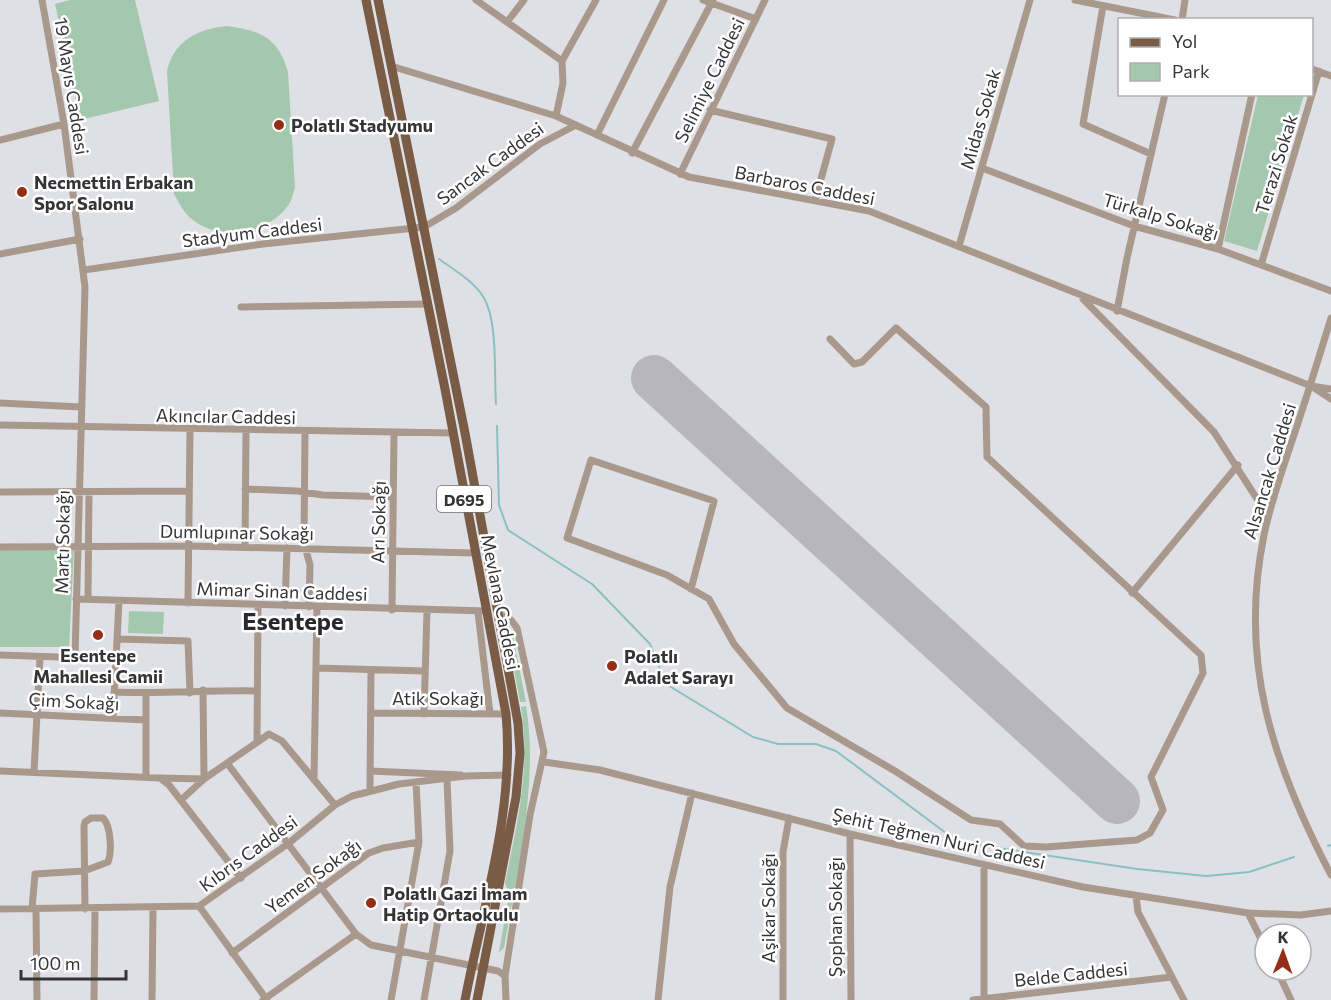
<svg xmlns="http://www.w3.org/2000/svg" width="1331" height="1000" font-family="Commissioner,sans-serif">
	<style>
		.green { fill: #a4c8ad }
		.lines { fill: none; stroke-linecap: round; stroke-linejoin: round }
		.stream { stroke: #88c1c2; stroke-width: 2 }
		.runway { stroke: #b6b6bc; stroke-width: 46 }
		.minor { stroke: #a9988c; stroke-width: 7 }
		.major { stroke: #795b46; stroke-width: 9 }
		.poi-dot { fill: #962d16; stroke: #fff; stroke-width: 2 }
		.labels { text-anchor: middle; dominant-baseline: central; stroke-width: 5; stroke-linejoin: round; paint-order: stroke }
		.shield { fill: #fff; stroke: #717172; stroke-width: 1.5 }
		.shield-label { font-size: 16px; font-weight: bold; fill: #343436 }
		.street-label { font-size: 18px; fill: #343436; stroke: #fff }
		.poi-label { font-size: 18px; font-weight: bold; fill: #343436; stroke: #fff; text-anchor: start }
		.district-label { font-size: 24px; font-weight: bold; fill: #29292d; stroke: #fff }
	</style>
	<rect width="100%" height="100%" fill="#dfe0e6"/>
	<path class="green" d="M 70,0 L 135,0 L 159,101 L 80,120 L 55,4 Z
		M 227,26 C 261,31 278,37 288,72 L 295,187 C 294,192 292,199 289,204 C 270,234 221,242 193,220 C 184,214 180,204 174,194 L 167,71 C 174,41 197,29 227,26 Z
		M 1258,95 L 1304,95 L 1257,251 L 1224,241 Z
		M 0,550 L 74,550 L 69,647 L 0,647 Z
		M 129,611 L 164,612 L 163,634 L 128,633 Z
		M 505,622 L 513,636 L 526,702 L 520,702 Z
		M 526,706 C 539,782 517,871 504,948 L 499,952 L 509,895 L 505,883 C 517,824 531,768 521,707 Z"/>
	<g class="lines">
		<path class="stream" d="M 439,259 C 454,270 474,281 484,298 C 498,322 494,376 496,404
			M 497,426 L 499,505 L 508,530 L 592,584 L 650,644 L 666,684 L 753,737 L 778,744 L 816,744 L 836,751 L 958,842 L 1137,869 L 1206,876 L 1249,872 L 1294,857
			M 1328,846 L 1331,845"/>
		<path class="runway" d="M 654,378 L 1117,801"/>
		<path class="minor" d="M 42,0 L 64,124 L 85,287 L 75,658
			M 476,0 L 562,61
			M 703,0 L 756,19
			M 1075,0 L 1175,20
			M 1103,6 L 1083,124 L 1151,154
			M 1182,20 L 1185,0
			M 507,22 L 524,0
			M 391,66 L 556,116 L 689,177 L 869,211 L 1311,386 L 1331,389
			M 1312,69 L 1331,76
			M 710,110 L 832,139 L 815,201
			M 556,116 L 563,83 L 562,61 L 596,0
			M 597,135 L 664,0
			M 0,140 L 64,124
			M 632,153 L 713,0
			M 982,168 L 1134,226 L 1218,249 L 1331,291
			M 680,174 L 765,0
			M 959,246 L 1030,0
			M 1218,249 L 1252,94
			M 0,254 L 80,239
			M 1261,265 L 1319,71
			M 84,270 L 263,244 L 424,227 L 456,208 L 540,144 L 576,125
			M 1083,299 L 1214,432 L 1268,516
			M 241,307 L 428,304
			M 1117,311 L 1127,258 L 1165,94
			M 1331,318 C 1319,357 1307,396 1294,435 C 1283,468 1271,501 1264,535 C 1238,662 1273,764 1331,875
			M 830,339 L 854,364 L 862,362 L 896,328 L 986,407 L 987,457 L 986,414
			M 1313,387 L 1331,399
			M 0,403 L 81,407
			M 0,425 L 452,433
			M 305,432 L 304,543 L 310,565 L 309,607
			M 245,489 L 297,491 L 323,495 L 393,497
			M 0,492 L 189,491
			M 0,547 L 188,546 L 474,553
			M 245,547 L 246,430
			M 691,589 L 714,501 L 591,460 L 567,538 L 667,575 L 709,599 L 734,644 L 787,708 L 895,771 L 971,820 L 1000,824 L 1024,846 L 1046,847 L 1137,840 L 1150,833 L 1163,810 L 1151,777 L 1203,673 L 1201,655 L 987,457
			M 1132,593 L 1238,465
			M 76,599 L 486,611
			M 88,599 L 89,492
			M 188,603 L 190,430
			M 285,606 L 287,548
			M 392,610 L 394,434
			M 478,612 L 490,714
			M 499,614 L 511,620 L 517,628 L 544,752 L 530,815 L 505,976
			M 117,639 L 188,641 L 190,693
			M 0,655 L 116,659
			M 316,668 L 425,671
			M 114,692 C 162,694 209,690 257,691
			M 0,713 L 146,720
			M 371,713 L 506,714
			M 424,714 L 427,611
			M 113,718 L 119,601
			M 257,741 L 258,605
			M 544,762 L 600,770 L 850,834 L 1083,887 L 1248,913 L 1301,915 L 1331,911
			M 227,763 L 356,934
			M 0,771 L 160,778 L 169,785 L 241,878
			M 370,771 L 461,775
			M 34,772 L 40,657
			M 146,776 L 146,693
			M 161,778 L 204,779 L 203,690
			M 314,780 L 317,607
			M 370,790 L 371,670
			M 181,800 L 204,779 L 269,734 L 282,741 L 335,805
			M 850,834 L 851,1000
			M 1136,896 L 1138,912 L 1184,1000
			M 199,906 L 267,1000
			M 0,909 L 199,906 L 289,843 L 335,805 L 352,796 L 399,784 L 466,776 L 508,775
			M 32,909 L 35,874 L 84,871 L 108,862 C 112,852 111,826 103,818 L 91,818 L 85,822 L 84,826 L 85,909
			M 36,909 L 37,1000
			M 1248,913 L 1265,947
			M 232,953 L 369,853 L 383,848 L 419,842
			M 1277,970 L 1291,1000
			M 94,1000 L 95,909
			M 152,1000 L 153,909
			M 263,1000 L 356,934 L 371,945 L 498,971 L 505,976 L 506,1000
			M 391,1000 L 419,842 L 416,782
			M 424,1000 L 450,851 L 447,780
			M 658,1000 L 670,887 L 692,793
			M 783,1000 L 783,852 L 789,818
			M 973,1000 L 1172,977
			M 984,1000 L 984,866"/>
		<path class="major" d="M 366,0 L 445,389 L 506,714 C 515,810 483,906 465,1000
			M 378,0 L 465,433 L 518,723 L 520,753 L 516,797 L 477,1000"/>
	</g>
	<g class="poi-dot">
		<circle cx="279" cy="125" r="6"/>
		<circle cx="22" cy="192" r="6"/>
		<circle cx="98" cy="635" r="6"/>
		<circle cx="612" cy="666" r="6"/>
		<circle cx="371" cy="903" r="6"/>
	</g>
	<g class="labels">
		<rect class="shield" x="437" y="486" width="54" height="26" rx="4.5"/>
		<g class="shield-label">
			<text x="464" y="499">D695</text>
		</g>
		<g class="street-label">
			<text transform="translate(709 80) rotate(-64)">Selimiye Caddesi</text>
			<text transform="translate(72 86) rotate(81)">19 Mayıs Caddesi</text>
			<text transform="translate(980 119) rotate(-74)">Midas Sokak</text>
			<text transform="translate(490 163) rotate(-36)">Sancak Caddesi</text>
			<text transform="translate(1276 164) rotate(-73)">Terazi Sokak</text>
			<text transform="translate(805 185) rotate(11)">Barbaros Caddesi</text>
			<text transform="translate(1161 216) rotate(17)">Türkalp Sokağı</text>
			<text transform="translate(252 232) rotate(-7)">Stadyum Caddesi</text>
			<text transform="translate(226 416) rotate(1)">Akıncılar Caddesi</text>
			<text transform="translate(1269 471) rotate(-73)">Alsancak Caddesi</text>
			<text transform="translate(378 522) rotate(-89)">Arı Sokağı</text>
			<text transform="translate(237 532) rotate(1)">Dumlupınar Sokağı</text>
			<text transform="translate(62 542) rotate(-89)">Martı Sokağı</text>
			<text transform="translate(282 591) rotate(2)">Mimar Sinan Caddesi</text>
			<text transform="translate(501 602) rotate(79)">Mevlana Caddesi</text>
			<text x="438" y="698">Atik Sokağı</text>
			<text transform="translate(74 701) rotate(3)">Çim Sokağı</text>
			<text transform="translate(939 838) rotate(13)">Şehit Teğmen Nuri Caddesi</text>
			<text transform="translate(248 853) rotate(-36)">Kıbrıs Caddesi</text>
			<text transform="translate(313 876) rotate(-36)">Yemen Sokağı</text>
			<text transform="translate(768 908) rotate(-90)">Aşikar Sokağı</text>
			<text transform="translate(835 917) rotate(-90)">Şophan Sokağı</text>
			<text transform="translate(1071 974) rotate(-6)">Belde Caddesi</text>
		</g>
		<g class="poi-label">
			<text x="291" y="125">Polatlı Stadyumu</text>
			<text x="34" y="182">Necmettin Erbakan<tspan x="34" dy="21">Spor Salonu</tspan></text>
			<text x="98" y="655" text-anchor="middle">Esentepe<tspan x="98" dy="21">Mahallesi Camii</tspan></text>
			<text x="624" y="656">Polatlı<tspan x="624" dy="21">Adalet Sarayı</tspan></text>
			<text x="383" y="893">Polatlı Gazi İmam<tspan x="383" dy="21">Hatip Ortaokulu</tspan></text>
		</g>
		<g class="district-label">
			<text x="293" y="620">Esentepe</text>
		</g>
	</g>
	<rect x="1118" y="18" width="195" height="78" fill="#ffffff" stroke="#aeaeaf" stroke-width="1.5"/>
	<rect x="1130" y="38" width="30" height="9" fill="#795b46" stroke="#aeaeaf" stroke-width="1.5"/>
	<text x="1172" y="48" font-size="18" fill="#343436">Yol</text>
	<rect x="1130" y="63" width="30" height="18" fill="#a4c8ad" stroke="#aeaeaf" stroke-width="1.5"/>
	<text x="1172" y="78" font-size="18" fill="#343436">Park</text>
	<g transform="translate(1283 952) rotate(1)"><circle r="28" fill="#ffffff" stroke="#aeaeaf" stroke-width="1.5"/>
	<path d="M0-4.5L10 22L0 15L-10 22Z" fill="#962d16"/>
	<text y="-9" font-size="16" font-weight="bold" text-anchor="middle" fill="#343436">K</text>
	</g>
	<path d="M21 970v9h105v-9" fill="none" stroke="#343436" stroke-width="3"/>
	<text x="30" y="970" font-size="18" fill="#343436" stroke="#ffffff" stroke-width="4.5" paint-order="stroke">100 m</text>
</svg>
